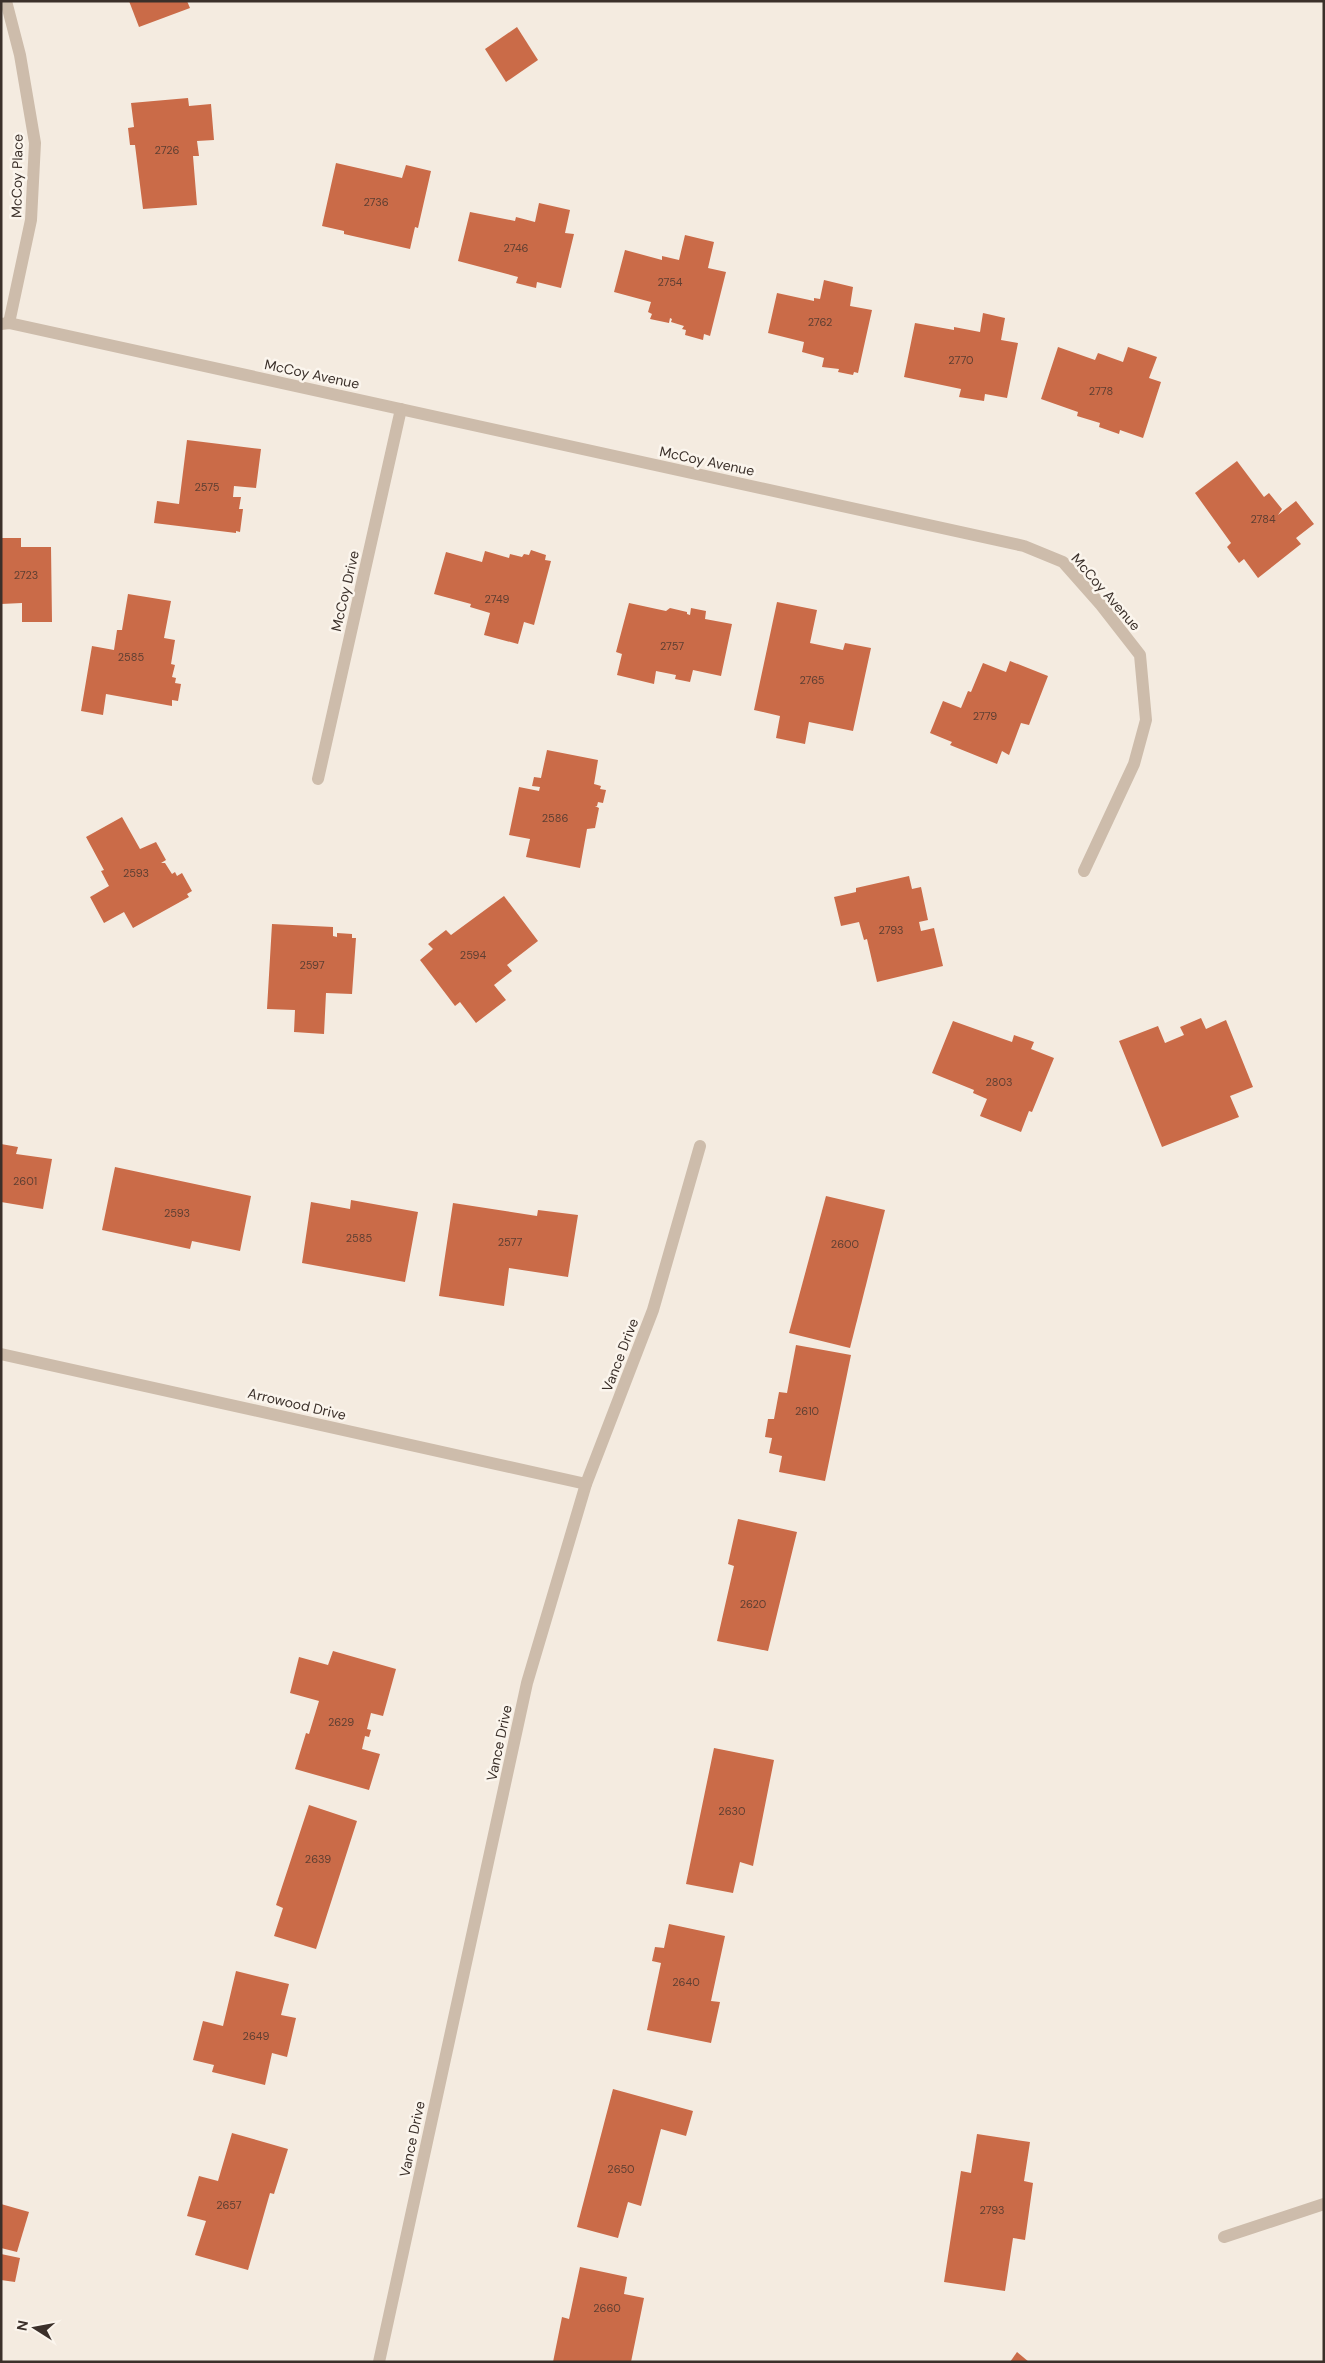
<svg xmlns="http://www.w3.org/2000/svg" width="1325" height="2363" font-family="'DM Sans',sans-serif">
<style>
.building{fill:#ca6b48}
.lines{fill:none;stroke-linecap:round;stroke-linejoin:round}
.minor{stroke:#cdbcab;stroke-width:12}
.labels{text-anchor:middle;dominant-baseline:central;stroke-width:5;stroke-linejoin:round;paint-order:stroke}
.number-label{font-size:11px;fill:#5f3f32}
.street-label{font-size:14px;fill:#3b302a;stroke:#fbf5ed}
</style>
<rect width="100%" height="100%" fill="#f4ebe0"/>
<!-- building -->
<g class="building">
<polygon points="129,1 187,1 190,8 139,27"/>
<polygon points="517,27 538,60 506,82 485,49"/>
<polygon points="188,98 189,106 211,104 214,140 197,141 199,156 193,156 197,205 143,209 135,145 130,145 128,128 134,127 131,103"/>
<polygon points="336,163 402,178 406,165 431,171 418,228 415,227 410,249 344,234 344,231 322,226"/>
<polygon points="539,203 570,210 565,233 574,234 561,288 537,282 536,288 516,283 518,277 458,261 470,212 515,221 516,217 535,222"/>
<polygon points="685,235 714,242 708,268 726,272 710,336 704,334 703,340 685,335 686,330 682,329 684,326 671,322 672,319 670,318 669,323 650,319 652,314 648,312 651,302 614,292 625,250 662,260 662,256 679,260"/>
<polygon points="824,280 853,287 850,306 872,310 858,373 854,372 853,375 838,372 839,369 822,367 824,358 802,352 804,342 768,333 777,293 814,301 814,298 820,299"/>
<polygon points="983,313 1005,318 1001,340 1018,343 1007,398 985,394 984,401 959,397 961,389 904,377 915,323 954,330 954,327 980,332"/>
<polygon points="1058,347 1095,360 1098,353 1123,362 1128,347 1157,357 1149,378 1161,382 1143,438 1120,430 1119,434 1099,427 1100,423 1077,416 1078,412 1041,399"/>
<polygon points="187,440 261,449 256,488 234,486 233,497 241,497 239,509 243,509 240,532 236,531 236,533 154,523 157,501 179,504"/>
<polygon points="1237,461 1264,497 1269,493 1282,509 1278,515 1296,501 1314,524 1296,538 1301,544 1258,578 1244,559 1239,563 1227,547 1231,543 1195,493"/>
<polygon points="1,538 21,538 21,547 51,547 52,622 22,622 22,603 1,604"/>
<polygon points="531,550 546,555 545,560 551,561 534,625 524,622 518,644 484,635 490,613 470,607 471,604 434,594 446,552 482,562 485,551 509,558 510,554 522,557 524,554 529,555"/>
<polygon points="128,594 171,601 164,638 175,640 171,664 175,665 172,677 176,678 175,683 181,684 178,701 172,700 172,706 106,694 103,715 81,711 92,646 114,650 117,630 122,630"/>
<polygon points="777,602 817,610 810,643 843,650 845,643 871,648 853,731 809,722 805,744 776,738 780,716 754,710"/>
<polygon points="629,603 666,611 670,608 687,612 687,614 690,615 691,608 706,611 705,619 732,624 721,676 693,670 690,682 675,679 676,675 656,671 654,684 617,675 622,654 616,652"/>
<polygon points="1010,661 1048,676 1029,725 1021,723 1009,755 1002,751 997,764 950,745 952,742 930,733 943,701 961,708 968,691 971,692 983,663 1006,672"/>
<polygon points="547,750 598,760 594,784 601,786 600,789 606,790 603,803 598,802 597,806 595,806 599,808 595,828 587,829 580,868 526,857 530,839 509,835 519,787 539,791 540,787 532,786 534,777 541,778"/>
<polygon points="122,817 140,849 156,842 166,860 161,863 165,863 172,874 175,872 177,876 182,873 192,891 187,894 189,897 133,928 124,912 104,923 90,897 109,886 101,871 104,870 86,837"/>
<polygon points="909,876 912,889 921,887 928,920 919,922 921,931 934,928 943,966 877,982 867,939 864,940 859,922 841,926 834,897 856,892 856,888"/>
<polygon points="504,896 538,941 507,965 512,971 494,985 506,1000 476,1023 460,1002 455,1006 420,960 433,949 428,944 446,930 451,935"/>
<polygon points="272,924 333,927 333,936 337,937 337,933 352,934 352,938 356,938 352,994 326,993 324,1034 294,1032 295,1010 267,1009"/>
<polygon points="1201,1018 1206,1029 1226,1020 1253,1087 1230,1096 1239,1117 1162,1147 1119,1041 1158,1026 1165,1043 1184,1035 1180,1027"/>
<polygon points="953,1021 1012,1042 1014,1035 1034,1042 1031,1049 1054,1058 1032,1112 1029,1111 1021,1132 980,1116 987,1099 973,1093 974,1090 932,1073"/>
<polygon points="1,1144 18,1147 16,1154 52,1159 43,1209 1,1202"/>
<polygon points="115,1167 251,1196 240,1251 192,1241 190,1249 102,1230"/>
<polygon points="826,1196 885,1210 850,1348 789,1333"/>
<polygon points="351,1200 418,1212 405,1282 302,1263 311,1202 350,1209"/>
<polygon points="453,1203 537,1216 538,1210 578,1215 568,1277 509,1268 504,1306 439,1296"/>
<polygon points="796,1345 851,1355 825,1481 779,1472 782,1456 769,1453 772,1438 765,1437 768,1419 774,1419 779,1392 787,1393"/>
<polygon points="738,1519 797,1532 768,1651 717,1641 734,1566 728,1564"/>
<polygon points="333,1651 396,1669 383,1716 371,1713 367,1729 371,1730 369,1737 365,1736 362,1749 380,1754 369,1790 295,1769 306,1733 309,1734 319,1701 290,1693 299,1657 328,1665"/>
<polygon points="714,1748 774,1760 753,1866 740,1862 733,1893 686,1884"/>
<polygon points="309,1805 357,1821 316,1949 274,1936 283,1908 276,1905"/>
<polygon points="669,1924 725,1936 711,2001 720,2002 711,2043 647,2030 661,1963 652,1961 655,1947 664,1948"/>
<polygon points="236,1971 289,1984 281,2015 296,2018 287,2057 272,2053 265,2085 212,2072 214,2065 193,2060 203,2021 223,2026"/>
<polygon points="613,2089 693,2111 686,2136 661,2129 641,2206 628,2202 618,2238 577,2227"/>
<polygon points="232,2133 288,2149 274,2194 270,2193 248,2270 195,2255 206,2221 187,2216 199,2176 218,2181"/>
<polygon points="977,2134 1030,2142 1024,2181 1033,2183 1025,2240 1013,2238 1005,2291 944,2282 961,2171 971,2173"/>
<polygon points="1,2204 29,2212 17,2252 1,2248"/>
<polygon points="1,2254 20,2258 15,2282 1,2280"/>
<polygon points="580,2267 627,2277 624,2294 644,2298 631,2362 553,2362 562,2317 569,2319"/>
<polygon points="1017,2352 1029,2362 1010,2362"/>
</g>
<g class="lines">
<!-- minor -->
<g class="minor">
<polyline points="6,1 20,55 35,143 31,220 9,323"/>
<polyline points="1,324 9,323 1024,546 1063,562 1101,605 1140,655 1146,720 1134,764 1084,871"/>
<polyline points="318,779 401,409"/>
<polyline points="1,1354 586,1484"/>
<polyline points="1224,2237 1324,2204"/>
<polyline points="379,2362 527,1683 586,1484 653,1310 700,1146"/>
</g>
</g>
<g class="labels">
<!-- number labels -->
<g class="number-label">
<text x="167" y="150">2726</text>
<text x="376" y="202">2736</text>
<text x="516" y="248">2746</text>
<text x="670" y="282">2754</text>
<text x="820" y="322">2762</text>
<text x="961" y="360">2770</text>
<text x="1101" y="391">2778</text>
<text x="207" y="487">2575</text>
<text x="1263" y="519">2784</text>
<text x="26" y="575">2723</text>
<text x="497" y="599">2749</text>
<text x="672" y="646">2757</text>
<text x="131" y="657">2585</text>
<text x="812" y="680">2765</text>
<text x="985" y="716">2779</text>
<text x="555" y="818">2586</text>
<text x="136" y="873">2593</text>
<text x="891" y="930">2793</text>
<text x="473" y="955">2594</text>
<text x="312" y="965">2597</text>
<text x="999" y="1082">2803</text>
<text x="25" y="1181">2601</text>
<text x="177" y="1213">2593</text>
<text x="359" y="1238">2585</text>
<text x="510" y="1242">2577</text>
<text x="845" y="1244">2600</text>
<text x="807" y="1411">2610</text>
<text x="753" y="1604">2620</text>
<text x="341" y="1722">2629</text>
<text x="732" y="1811">2630</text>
<text x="318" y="1859">2639</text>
<text x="686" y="1982">2640</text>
<text x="256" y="2036">2649</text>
<text x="621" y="2169">2650</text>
<text x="229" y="2205">2657</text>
<text x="992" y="2210">2793</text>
<text x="607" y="2308">2660</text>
</g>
<!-- street labels -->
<g class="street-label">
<text transform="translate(17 176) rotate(-89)">McCoy Place</text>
<text transform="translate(312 374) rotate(12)">McCoy Avenue</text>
<text transform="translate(707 461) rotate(12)">McCoy Avenue</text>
<text transform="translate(345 591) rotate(-77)">McCoy Drive</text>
<text transform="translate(1106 592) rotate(49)">McCoy Avenue</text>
<text transform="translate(620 1355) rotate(-69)">Vance Drive</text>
<text transform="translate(297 1404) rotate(13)">Arrowood Drive</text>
<text transform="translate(499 1743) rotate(-78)">Vance Drive</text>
<text transform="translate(412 2139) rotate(-78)">Vance Drive</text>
</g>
</g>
<!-- border -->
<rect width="1325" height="2363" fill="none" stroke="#3b302a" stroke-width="5"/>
<!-- north arrow -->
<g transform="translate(35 2328) rotate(281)" stroke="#fbf5ed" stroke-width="4" paint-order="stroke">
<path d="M0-4L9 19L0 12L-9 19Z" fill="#3b302a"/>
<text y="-8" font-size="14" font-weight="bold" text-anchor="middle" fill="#3b302a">N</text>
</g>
</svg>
